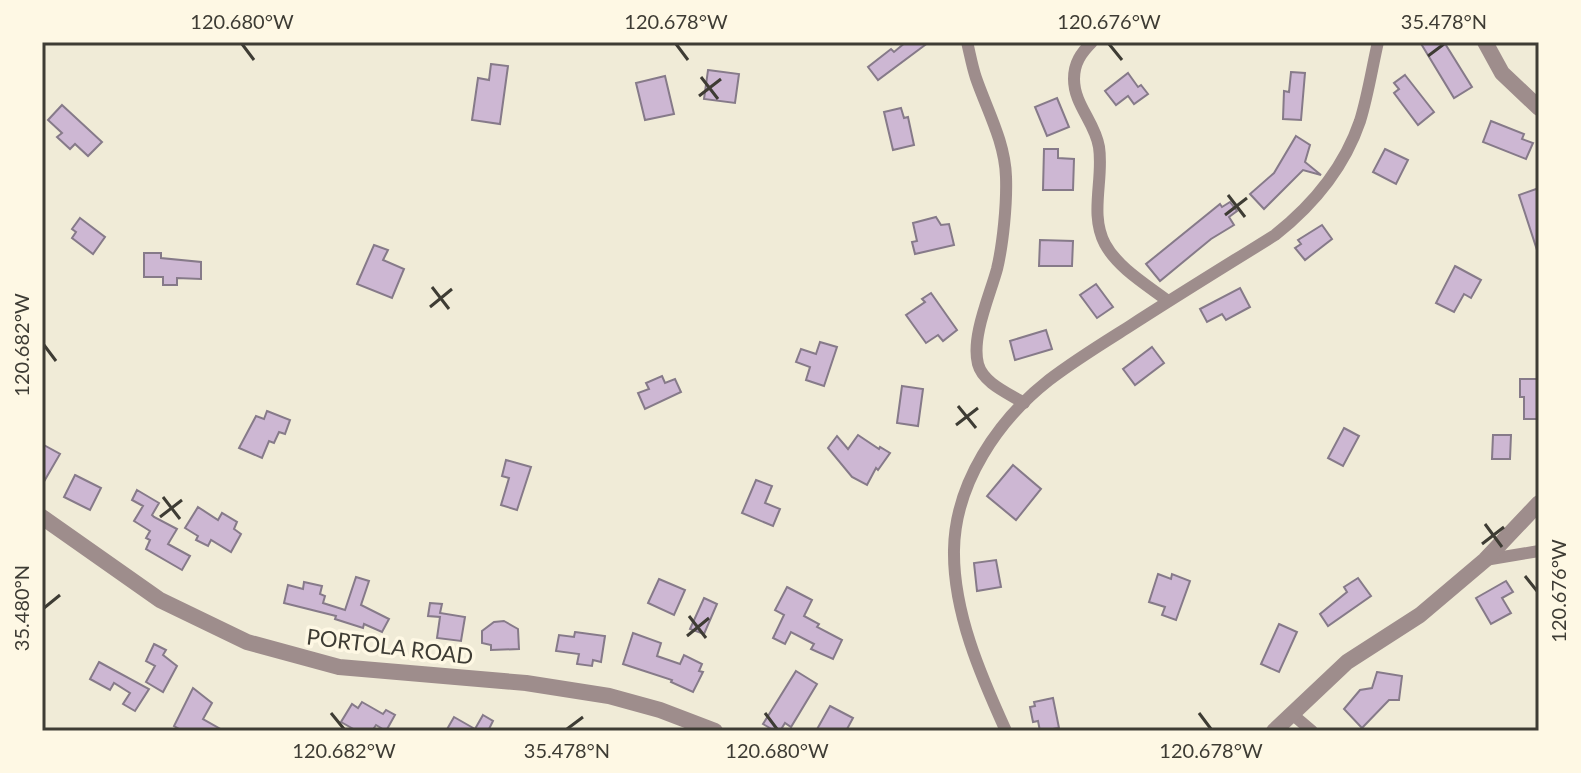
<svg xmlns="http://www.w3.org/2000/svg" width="1581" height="773" font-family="Lato,sans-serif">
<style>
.building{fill:#cdb7d3;stroke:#867a89;stroke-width:2}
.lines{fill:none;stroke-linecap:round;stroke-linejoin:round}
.minor{stroke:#9e8d8c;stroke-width:12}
.tertiary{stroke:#9e8d8c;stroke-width:16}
.ticks{fill:none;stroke:#3e3c34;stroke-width:3}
.labels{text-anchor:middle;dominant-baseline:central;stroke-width:7;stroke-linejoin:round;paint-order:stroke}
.street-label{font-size:22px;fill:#3e3c34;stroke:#fef8e4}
.neatline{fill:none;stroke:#3e3c34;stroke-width:3}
.ticks-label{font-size:20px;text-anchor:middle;fill:#3e3c34}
</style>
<rect width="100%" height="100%" fill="#f0ebd7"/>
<!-- building -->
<g class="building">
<polygon points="906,42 929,42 878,80 868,67 891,49 894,52"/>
<polygon points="1420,42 1444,42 1472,87 1454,98"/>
<polygon points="491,64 508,66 500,124 472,120 478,78 489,80"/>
<polygon points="708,70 739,74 735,103 704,99"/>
<polygon points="1291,72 1305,73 1301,120 1283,119 1284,91 1289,92"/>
<polygon points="1128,73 1138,87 1141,85 1148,94 1134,104 1128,96 1116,105 1105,91"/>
<polygon points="1405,75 1434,112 1418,125 1394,93 1399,89 1394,83"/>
<polygon points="665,76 674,114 645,120 636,83"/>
<polygon points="1057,98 1069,127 1047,136 1035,107"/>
<polygon points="62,105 102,142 88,156 75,144 70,149 57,137 62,133 48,120"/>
<polygon points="901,108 904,118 908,117 914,145 893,150 884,112"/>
<polygon points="1491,121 1524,134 1522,139 1533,143 1526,159 1483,142"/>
<polygon points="1296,136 1310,145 1305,162 1321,175 1303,170 1264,209 1250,194 1274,173"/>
<polygon points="1044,149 1058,149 1058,158 1074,159 1073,190 1043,190"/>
<polygon points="1385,149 1408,160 1396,184 1373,172"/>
<polygon points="1539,188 1539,250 1537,250 1519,195"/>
<polygon points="1230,202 1237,211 1229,217 1234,225 1211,239 1160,281 1146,264 1220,204 1222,207"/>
<polygon points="936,217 941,225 949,224 954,245 915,254 912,242 917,241 913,223"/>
<polygon points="80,218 105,237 93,254 72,238 76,232 72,229"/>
<polygon points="1322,225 1332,239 1305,260 1295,248 1301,244 1298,240"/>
<polygon points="1040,240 1073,241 1072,266 1039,266"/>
<polygon points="374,245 388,250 383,260 404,269 392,298 357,284"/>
<polygon points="144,253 161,253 161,258 201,262 201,279 177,278 177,285 163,285 163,277 144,277"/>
<polygon points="1455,266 1481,280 1471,298 1464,294 1454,312 1436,303"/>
<polygon points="1096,284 1113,307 1097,318 1080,295"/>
<polygon points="1240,288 1250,307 1226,320 1222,314 1207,322 1200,309"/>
<polygon points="931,293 957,330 943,341 938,335 926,343 906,315 925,302 922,299"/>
<polygon points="1046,330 1052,349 1015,360 1010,341"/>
<polygon points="820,342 837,347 824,386 806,380 810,367 796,362 801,349 816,354"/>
<polygon points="1152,347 1164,363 1135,385 1123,369"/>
<polygon points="662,376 665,383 675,379 681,392 645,409 638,393 649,389 646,383"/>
<polygon points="1520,379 1539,379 1539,419 1524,419 1524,397 1520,397"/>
<polygon points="902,386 923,389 918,426 897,423"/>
<polygon points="267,411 290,420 285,434 279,432 274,443 269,441 262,458 239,448 256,416 264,419"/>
<polygon points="1344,428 1359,436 1343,466 1328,458"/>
<polygon points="858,435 879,449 880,447 890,453 878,470 876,468 867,485 852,477 828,448 837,436 848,449"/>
<polygon points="1493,435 1511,435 1510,459 1492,459"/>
<polygon points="42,444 60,454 42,485"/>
<polygon points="506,460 531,467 517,510 501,505 509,478 502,476"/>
<polygon points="1013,465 1041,489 1016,520 987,496"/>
<polygon points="75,475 101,488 90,510 64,497"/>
<polygon points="756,480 772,486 765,503 780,509 773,526 742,513"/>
<polygon points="137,490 159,503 152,515 154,517 177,529 168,544 190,556 182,570 146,549 150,540 146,538 150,531 134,521 143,506 132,500"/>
<polygon points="198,507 218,520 222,513 237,522 234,529 241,534 231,552 211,540 208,546 196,540 198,536 185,528"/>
<polygon points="996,560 1001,587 977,591 974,563"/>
<polygon points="1158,574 1171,579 1172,574 1190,581 1176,620 1162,615 1165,607 1149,602"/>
<polygon points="356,577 369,581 361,605 389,619 382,632 364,624 363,628 335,619 336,616 284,603 288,585 303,589 304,582 322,586 320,594 325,596 323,603 345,610"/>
<polygon points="1358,578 1371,596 1328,626 1320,614 1347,592 1344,587"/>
<polygon points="659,579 685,590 674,615 648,603"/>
<polygon points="1506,581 1513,592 1502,598 1511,613 1491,624 1476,598"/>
<polygon points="787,587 812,600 804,616 819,624 817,627 842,640 833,659 811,649 814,644 791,632 785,644 773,638 784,615 775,610"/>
<polygon points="704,598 717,604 704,634 690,629"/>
<polygon points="430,603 442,604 440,613 465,617 461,641 437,638 440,617 428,616"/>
<polygon points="504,621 518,629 519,649 491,650 491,645 482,643 482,631 494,622"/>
<polygon points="1279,624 1297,632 1279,672 1261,664"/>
<polygon points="575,632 605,636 601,662 593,660 592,666 577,664 579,654 556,651 559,635 574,637"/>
<polygon points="633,633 661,643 657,656 680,664 684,655 702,664 699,671 703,672 693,692 671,682 672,680 623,664"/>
<polygon points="154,644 166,650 163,655 177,666 163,692 146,682 155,666 146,661"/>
<polygon points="99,662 149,689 135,711 123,704 130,693 114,683 110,690 90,679"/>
<polygon points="796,671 817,684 791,727 785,723 780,731 775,731 763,724"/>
<polygon points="1377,672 1402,676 1399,700 1389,700 1362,728 1344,709 1360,690 1372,688"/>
<polygon points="193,688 212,703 203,719 224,731 183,731 174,726"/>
<polygon points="1053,698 1059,728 1040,731 1038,721 1033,722 1030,707 1035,706 1034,702"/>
<polygon points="362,702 383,714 386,710 395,715 386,731 376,725 372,731 357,731 341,722 352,704 358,708"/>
<polygon points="830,706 853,718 846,731 816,731"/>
<polygon points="483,715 493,721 488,731 446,731 454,717 475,729"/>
</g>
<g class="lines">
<!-- minor -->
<g class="minor">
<path d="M 967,42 C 970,54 972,66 976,78 C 987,110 1005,142 1006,177 C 1007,203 1003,244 997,269 C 990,295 971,337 978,364 C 983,383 1008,393 1024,403"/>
<path d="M 1092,42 C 1081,53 1074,63 1074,79 C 1074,105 1095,122 1099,147 C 1104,179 1089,214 1105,244 C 1118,268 1147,285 1168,301"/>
<polyline points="1485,560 1539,551"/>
<polyline points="1292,714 1312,731"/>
<path d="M 1006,731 C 981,676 953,612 954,550 C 955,483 998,420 1049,380 C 1075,360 1103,343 1130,326 C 1178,295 1227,265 1275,235 C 1313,205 1344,168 1360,121 C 1368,95 1372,68 1378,42"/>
</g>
<!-- tertiary -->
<g class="tertiary">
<polyline points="1485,42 1502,73 1539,108"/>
<polyline points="42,517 160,600 247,642 339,667 526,683 609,696 660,710 715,731"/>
<polyline points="1274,731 1347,662 1420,615 1485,560 1539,503"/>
</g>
</g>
<!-- ticks -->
<path class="ticks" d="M 242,44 L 254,60M 676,44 L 688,60M 1109,44 L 1122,60M 1428,56 L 1444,44M 701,77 L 718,99M 699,96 L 721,79M 1228,195 L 1245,217M 1225,215 L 1247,198M 432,287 L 449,309M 430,307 L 452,289M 44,345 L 56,361M 958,406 L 976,428M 956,425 L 978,408M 163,497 L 180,519M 160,517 L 182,500M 1485,524 L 1502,547M 1482,544 L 1504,527M 1525,576 L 1537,591M 44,608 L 60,595M 689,616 L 706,638M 687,636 L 709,618M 331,713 L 344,729M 765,713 L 777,729M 1199,713 L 1211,729M 567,729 L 583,717"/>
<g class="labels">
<!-- street labels -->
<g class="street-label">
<text transform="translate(390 646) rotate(7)">PORTOLA ROAD</text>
</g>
</g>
<!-- border -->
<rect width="1581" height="773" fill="none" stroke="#fef8e4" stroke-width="88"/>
<rect x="44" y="44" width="1493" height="685" class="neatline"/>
<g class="ticks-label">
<text x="242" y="29">120.680°W</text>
<text x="676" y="29">120.678°W</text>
<text x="1109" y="29">120.676°W</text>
<text x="1444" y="29">35.478°N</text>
<text transform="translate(22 345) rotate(-90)" y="7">120.682°W</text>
<text transform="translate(1559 591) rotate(-90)" y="7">120.676°W</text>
<text transform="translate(22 608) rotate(-90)" y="7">35.480°N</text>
<text x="344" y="758">120.682°W</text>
<text x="567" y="758">35.478°N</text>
<text x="777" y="758">120.680°W</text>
<text x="1211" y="758">120.678°W</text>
</g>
</svg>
